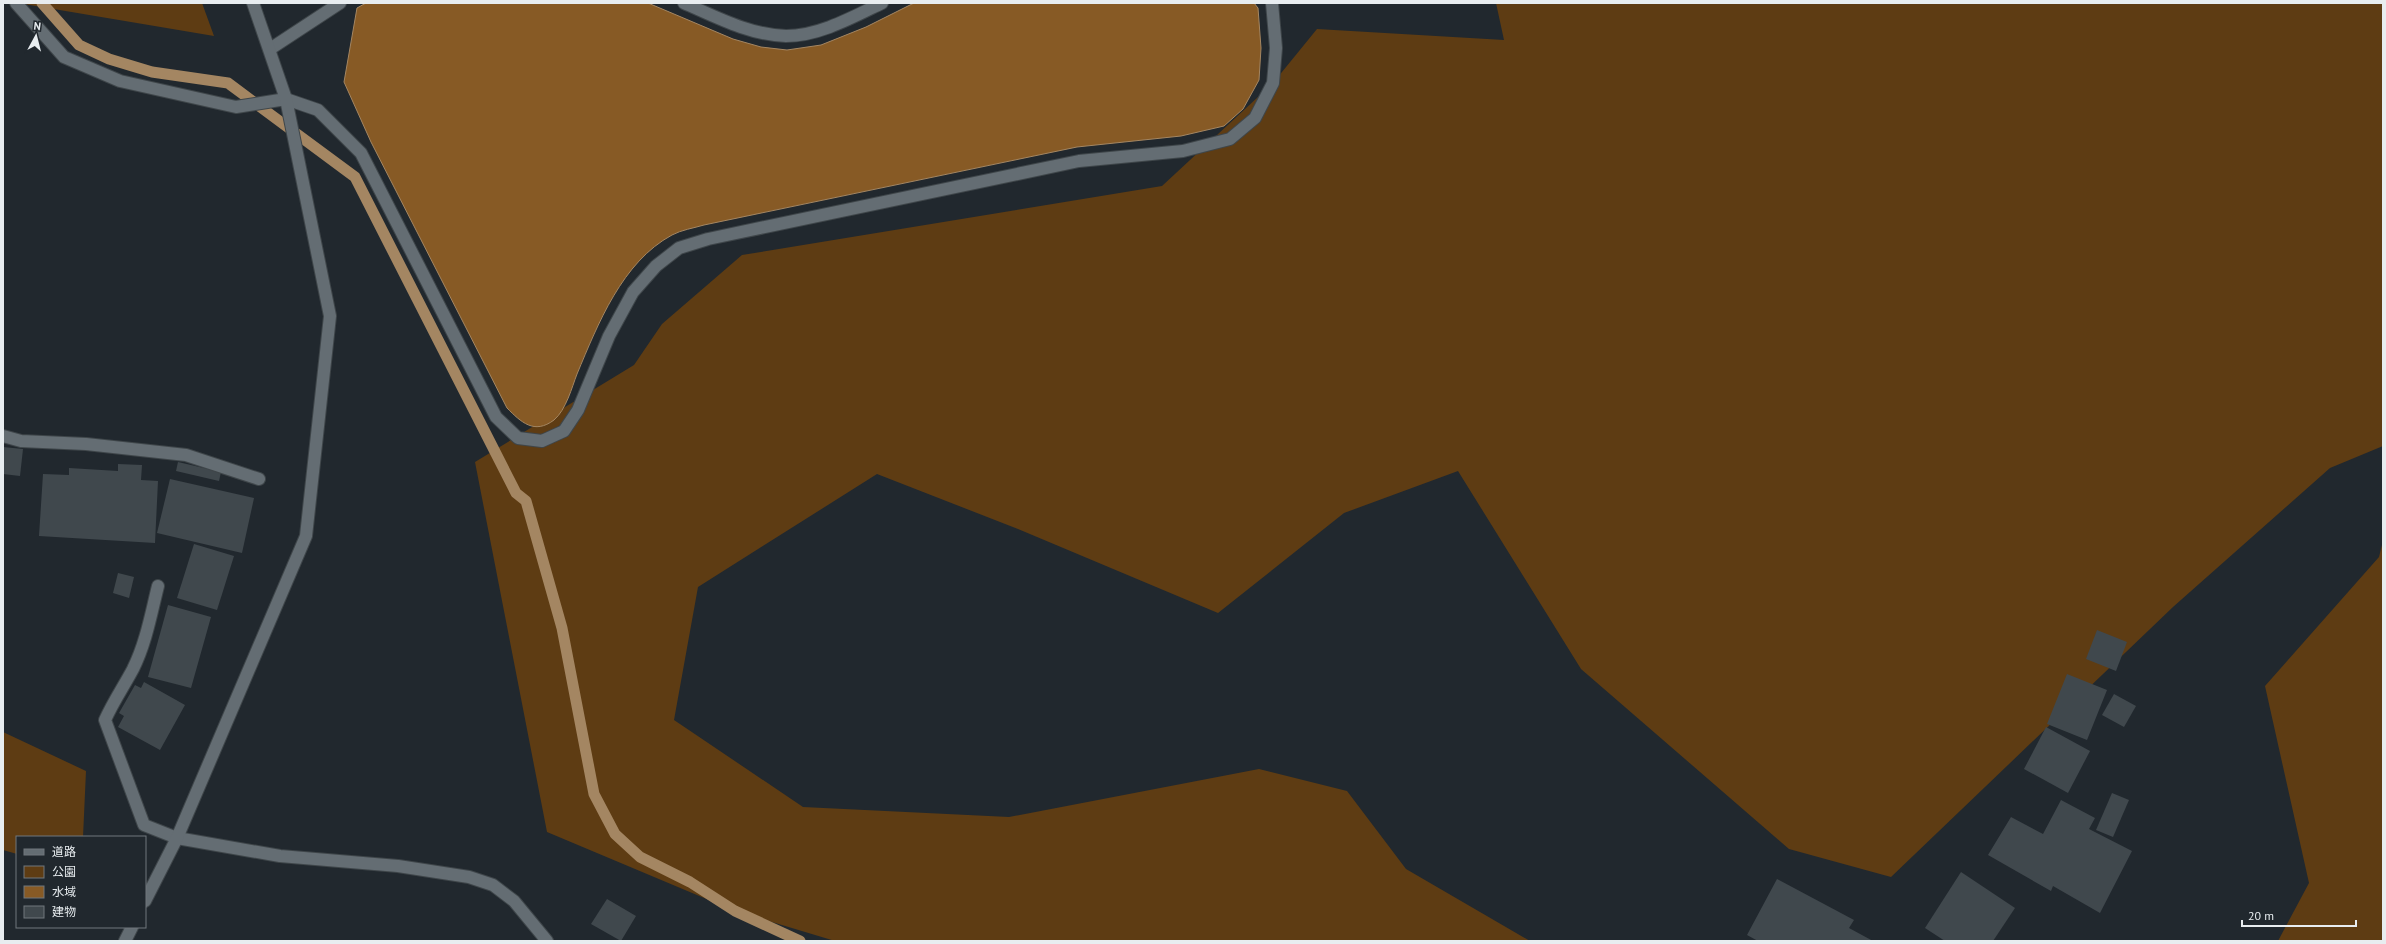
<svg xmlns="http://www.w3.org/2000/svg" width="2386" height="944" font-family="'PT Sans','Noto Sans JP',sans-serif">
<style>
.green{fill:#5e3c13}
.water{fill:#875a25;stroke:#a48662}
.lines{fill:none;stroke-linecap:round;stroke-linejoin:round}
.stream{stroke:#a48662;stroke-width:11}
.building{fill:#40484d}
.minor-casing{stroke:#3f464a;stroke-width:14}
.minor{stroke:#646d73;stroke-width:12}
</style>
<rect width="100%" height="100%" fill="#21282e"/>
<!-- green -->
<g class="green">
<polygon points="18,3 202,3 214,36"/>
<polygon points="1496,3 2383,3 2383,446 2330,468 2173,607 1891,877 1789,849 1581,669 1458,471 1344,513 1218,613 1018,529 877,474 698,587 674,720 803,807 1009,817 1259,769 1347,791 1406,869 1530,941 835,941 735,911 547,832 475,462 634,365 662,324 742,255 1162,186 1273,83 1317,29 1504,40"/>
<polygon points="2383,541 2383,941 2278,941 2309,883 2265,686 2379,557"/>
<polygon points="3,732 86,771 83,837 17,837 17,854 3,850"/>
</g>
<!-- water -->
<path class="water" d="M 366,3 L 648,3 L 733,39 L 761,47 L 787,50 L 821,45 L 866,27 L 914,3 L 1254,3 L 1258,8 L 1261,48 L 1259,80 L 1243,109 L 1224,126 L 1181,136 L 1077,147 L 704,225 C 694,228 681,230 672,235 C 622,262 598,324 577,374 C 572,387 566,410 554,420 C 534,435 521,422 507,408 L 371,142 L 344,82 L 357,8 Z"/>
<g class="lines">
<!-- stream -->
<polyline class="stream" points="42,3 79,45 109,59 152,72 228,83 355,177 516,493 526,501 562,628 594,794 615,834 640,857 690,882 735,911 800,941"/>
</g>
<!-- building -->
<g class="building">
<polygon points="3,447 23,449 20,476 3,474"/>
<polygon points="178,462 221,472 219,481 176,471"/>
<polygon points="118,464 142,465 141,480 158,481 155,543 39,536 43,474 69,475 69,468 118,471"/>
<polygon points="170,479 254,498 242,553 157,533"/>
<polygon points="194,544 234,556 217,610 177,598"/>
<polygon points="118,573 134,577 129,598 113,593"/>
<polygon points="168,605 211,617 191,688 148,677"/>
<polygon points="2097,630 2127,642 2116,671 2086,659"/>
<polygon points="2067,674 2107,690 2087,740 2047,724"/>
<polygon points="144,682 185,705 160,750 118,727 124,716 119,713 135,685 141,688"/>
<polygon points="2114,694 2136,706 2124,727 2102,715"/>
<polygon points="2046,727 2090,751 2068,793 2024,769"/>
<polygon points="2112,793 2129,800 2113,837 2096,830"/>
<polygon points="2061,800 2095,818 2089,829 2132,851 2100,913 2053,886 2051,891 1988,855 2011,817 2043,834"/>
<polygon points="1961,872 2015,908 1993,941 1945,941 1925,928"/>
<polygon points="1777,879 1854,920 1849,928 1873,941 1758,941 1747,935"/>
<polygon points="607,899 636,916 621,941 591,924"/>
</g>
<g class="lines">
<!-- minor casing -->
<g class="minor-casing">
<g id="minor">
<polyline points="16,3 64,57 120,81 236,107 286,99 318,110 361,153 496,417 518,438 542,441 564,431 578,410 609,336 633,292 656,266 679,248 708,239 1079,161 1183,151 1230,139 1255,118 1273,83 1276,48 1272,3"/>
<path d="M 684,3 C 716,17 750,35 786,36 C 819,36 853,17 882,3"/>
<polyline points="270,49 340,3"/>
<polyline points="3,436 21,441 86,444 186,455 259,479"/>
<path d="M 158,586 C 151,614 146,643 133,669 C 124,686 113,702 105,720 L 144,825 L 177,838 L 280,856 L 398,866 L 469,877 L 493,885 L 514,901 L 547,941"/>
<polyline points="145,901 177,838 306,536 330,316 286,99 253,3"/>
<polyline points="125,941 132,927"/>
</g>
</g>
<!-- minor -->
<use href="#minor" class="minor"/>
</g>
<!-- border -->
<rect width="2386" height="944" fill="none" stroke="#e8edf0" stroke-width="8"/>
<!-- legend -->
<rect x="16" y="836" width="130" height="92" fill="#21282e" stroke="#71777c"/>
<rect x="24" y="849" width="20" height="6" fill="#646d73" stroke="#71777c"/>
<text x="52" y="856" font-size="12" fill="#e8edf0">道路</text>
<rect x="24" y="866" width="20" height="12" fill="#5e3c13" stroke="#71777c"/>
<text x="52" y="876" font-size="12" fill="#e8edf0">公園</text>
<rect x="24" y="886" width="20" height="12" fill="#875a25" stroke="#71777c"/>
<text x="52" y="896" font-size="12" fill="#e8edf0">水域</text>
<rect x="24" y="906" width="20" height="12" fill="#40484d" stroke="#71777c"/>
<text x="52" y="916" font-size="12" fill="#e8edf0">建物</text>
<!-- north arrow -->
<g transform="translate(36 36) rotate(7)" stroke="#21282e" stroke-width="3" paint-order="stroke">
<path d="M0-3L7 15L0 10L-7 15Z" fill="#e8edf0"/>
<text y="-6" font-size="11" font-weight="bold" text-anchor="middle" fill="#e8edf0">N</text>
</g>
<!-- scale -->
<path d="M2242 920v6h114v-6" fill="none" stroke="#e8edf0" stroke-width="2"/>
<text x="2248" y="920" font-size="12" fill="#e8edf0" stroke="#21282e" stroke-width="3" paint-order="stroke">20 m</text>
</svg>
